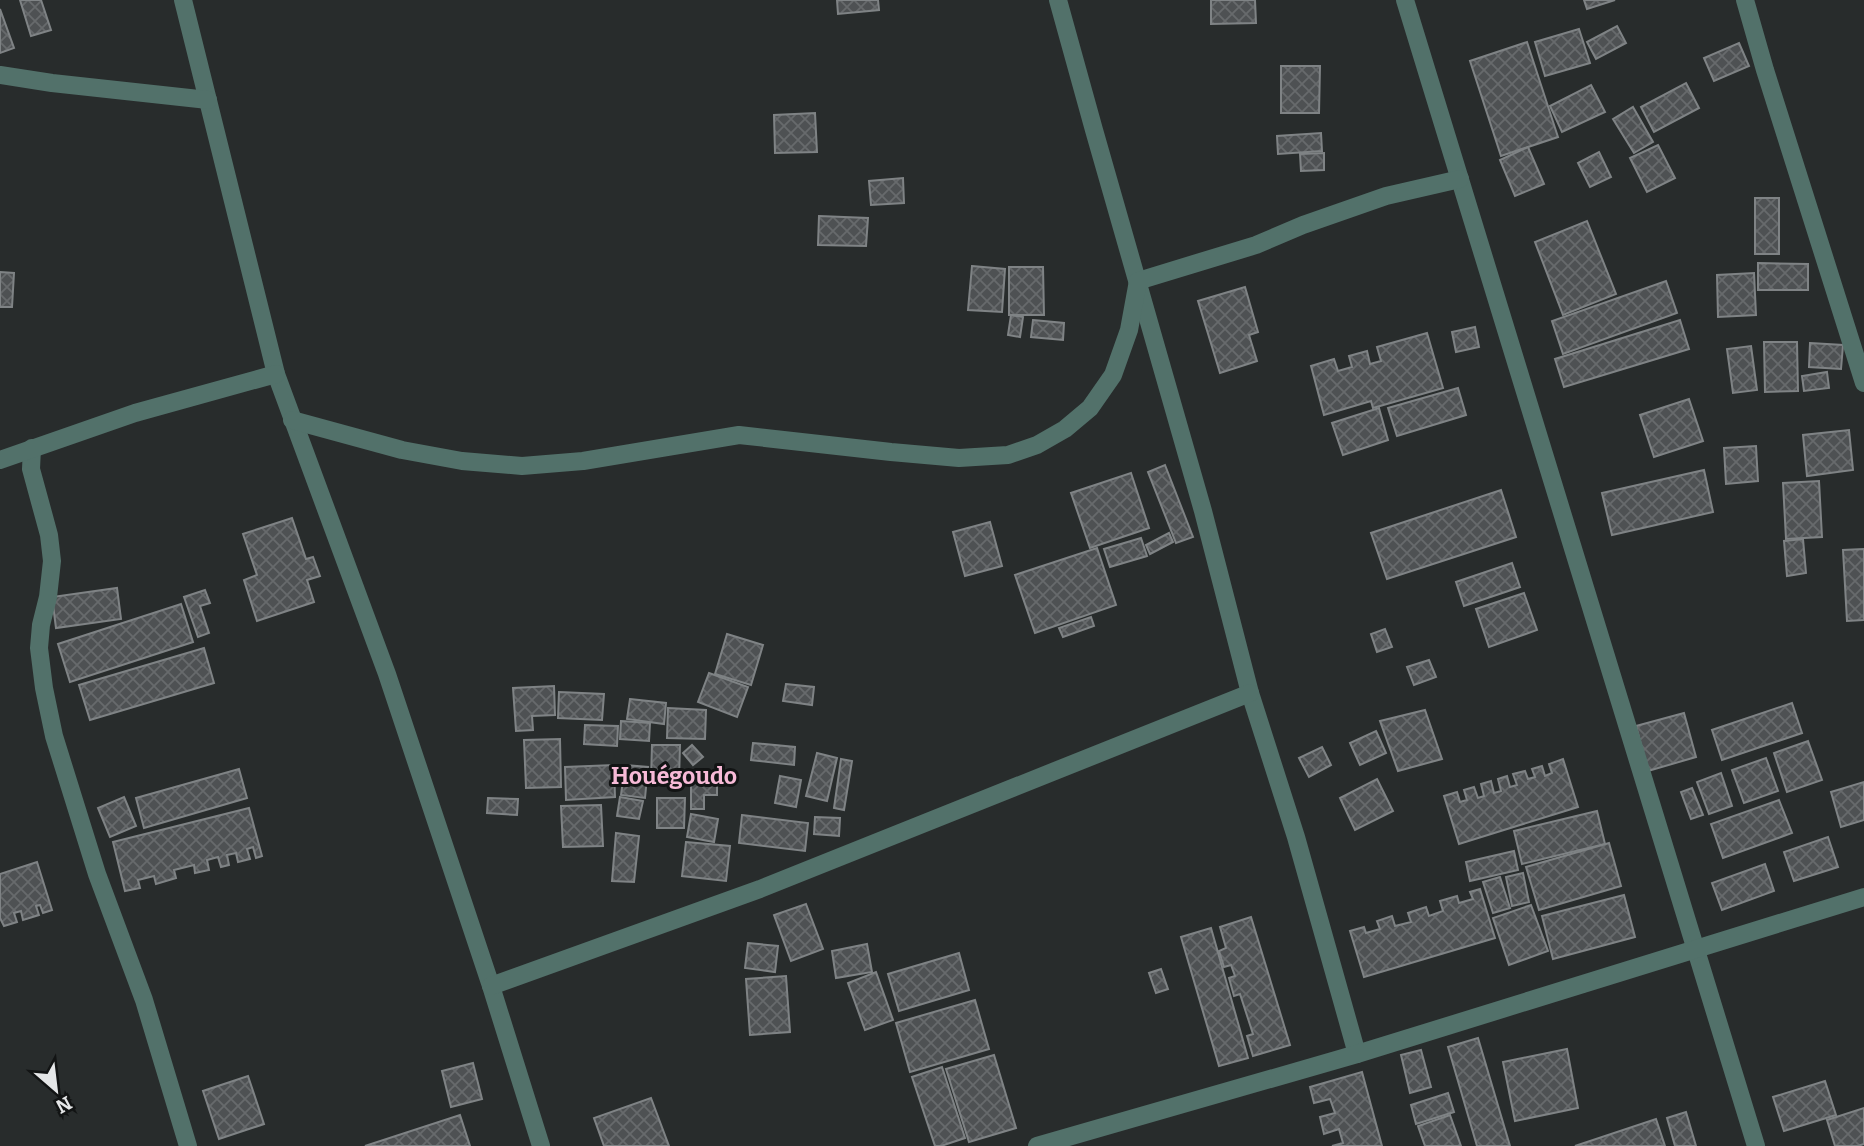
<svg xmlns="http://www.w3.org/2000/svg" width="1864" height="1146" font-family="Bitter,serif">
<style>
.building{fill:url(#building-cross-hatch);stroke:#7f8385;stroke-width:2}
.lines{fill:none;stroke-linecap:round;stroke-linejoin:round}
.minor{stroke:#52716a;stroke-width:18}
.labels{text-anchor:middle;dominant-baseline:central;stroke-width:6;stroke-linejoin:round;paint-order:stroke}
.quarter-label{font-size:23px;font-weight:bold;fill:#f7bad7;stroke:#121414}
</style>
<defs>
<pattern id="building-cross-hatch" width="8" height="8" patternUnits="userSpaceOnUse" patternTransform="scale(1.75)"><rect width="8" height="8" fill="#4e5153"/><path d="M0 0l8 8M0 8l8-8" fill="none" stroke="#676a6c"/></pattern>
</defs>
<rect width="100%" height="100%" fill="#282c2c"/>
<!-- building -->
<g class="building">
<polygon points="20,0 41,0 51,30 31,36"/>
<polygon points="837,0 878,0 879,10 838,14"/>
<polygon points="1211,0 1255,0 1256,23 1211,24"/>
<polygon points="1584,0 1615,0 1587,9"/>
<polygon points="0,9 14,48 0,53"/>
<polygon points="1617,26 1626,43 1596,59 1587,42"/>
<polygon points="1579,29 1590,63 1545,76 1535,42"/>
<polygon points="1527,42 1558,137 1501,156 1470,61"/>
<polygon points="1739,43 1749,66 1714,81 1704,58"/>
<polygon points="1281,66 1320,66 1319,113 1281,113"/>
<polygon points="1686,83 1699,108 1654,132 1641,107"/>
<polygon points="1591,85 1605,112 1562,132 1550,106"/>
<polygon points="1633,107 1653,142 1634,153 1613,119"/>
<polygon points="815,113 817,152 775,153 774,115"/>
<polygon points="1321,133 1322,151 1278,154 1277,136"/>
<polygon points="1658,145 1675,178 1647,192 1630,158"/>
<polygon points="1528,147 1544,184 1515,196 1500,160"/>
<polygon points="1599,152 1611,177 1590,187 1578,163"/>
<polygon points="1324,153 1324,170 1301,171 1300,154"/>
<polygon points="903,178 904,203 871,205 869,181"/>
<rect x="1755" y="198" width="24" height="56"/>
<polygon points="819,216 868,218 866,246 818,245"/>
<polygon points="1587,221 1616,294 1563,315 1535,242"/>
<polygon points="1758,263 1808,264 1808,290 1758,290"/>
<polygon points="972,266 1005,269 1002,312 968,310"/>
<polygon points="1009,267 1043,267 1044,315 1009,315"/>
<polygon points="0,272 14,273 12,307 0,307"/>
<polygon points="1754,273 1756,315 1718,317 1717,275"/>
<polygon points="1666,281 1677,313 1563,354 1552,321"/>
<polygon points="1245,287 1258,332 1249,335 1257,361 1220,373 1198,301"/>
<polygon points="1011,315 1023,317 1020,337 1008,335"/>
<polygon points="1033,320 1064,323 1063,340 1031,337"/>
<polygon points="1680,320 1689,349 1564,387 1555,359"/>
<polygon points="1475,327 1479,347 1456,352 1452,332"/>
<polygon points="1427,333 1443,388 1373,408 1371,401 1324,415 1311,366 1334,359 1338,371 1352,367 1349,356 1367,351 1370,364 1381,361 1377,347"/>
<polygon points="1764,342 1797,342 1798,391 1765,392"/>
<polygon points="1810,343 1843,345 1841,369 1809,367"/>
<polygon points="1751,346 1757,390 1733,393 1727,349"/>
<polygon points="1827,372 1829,388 1804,391 1802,376"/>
<polygon points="1458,388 1466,415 1397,436 1388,408"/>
<polygon points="1689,399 1703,441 1654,457 1640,415"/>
<polygon points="1379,408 1388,440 1343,455 1332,423"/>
<polygon points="1849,430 1853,470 1807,476 1803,435"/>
<polygon points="1756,446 1758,481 1726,484 1724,448"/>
<polygon points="1165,465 1193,537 1176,543 1148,472"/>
<polygon points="1704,470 1713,512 1612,535 1602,493"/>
<polygon points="1131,473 1149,528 1090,548 1071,493"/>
<polygon points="1819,481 1822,537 1786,539 1783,483"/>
<polygon points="1501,490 1516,537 1387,579 1371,533"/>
<polygon points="292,518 306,559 313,557 320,576 307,580 314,602 257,621 244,580 257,575 243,534"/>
<polygon points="990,522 1002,566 965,576 953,532"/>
<polygon points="1169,533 1173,542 1150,554 1146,545"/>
<polygon points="1141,538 1147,556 1110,567 1104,549"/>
<polygon points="1803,539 1806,573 1787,576 1784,541"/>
<polygon points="1097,548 1116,605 1035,633 1015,575"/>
<polygon points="1864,549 1864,620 1847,621 1843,550"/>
<polygon points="1512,563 1520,587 1464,606 1456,582"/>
<polygon points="117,588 121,619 56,628 52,597"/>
<polygon points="205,590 210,603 200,606 209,633 198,637 184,597"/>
<polygon points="1524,593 1537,630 1489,647 1476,609"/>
<polygon points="181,604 193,642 70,682 58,644"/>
<polygon points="1091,617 1094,626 1063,637 1059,628"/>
<polygon points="1385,629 1392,647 1377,652 1371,634"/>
<polygon points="727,634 763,645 751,685 715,674"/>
<polygon points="204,648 214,683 90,720 79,685"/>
<polygon points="1429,660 1436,677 1414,685 1407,667"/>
<polygon points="709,673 748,687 737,717 698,702"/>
<polygon points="786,684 814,687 812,705 783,701"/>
<polygon points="554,686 555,715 532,716 533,730 516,731 513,688"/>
<polygon points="559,692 604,694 602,720 558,718"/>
<polygon points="630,699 666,703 664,724 627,719"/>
<polygon points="1792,703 1802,733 1722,760 1712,730"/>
<polygon points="668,708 706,710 705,739 667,738"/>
<polygon points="1425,710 1442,759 1398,771 1380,721"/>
<polygon points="1684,713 1696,757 1648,771 1636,726"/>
<polygon points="621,721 650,723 649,741 620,739"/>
<polygon points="585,725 618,726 617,746 584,744"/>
<polygon points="1376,731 1386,753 1360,765 1350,743"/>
<polygon points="560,739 561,787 526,788 524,740"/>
<polygon points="1808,741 1822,780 1787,792 1774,753"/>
<polygon points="753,743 795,747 794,765 751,760"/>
<polygon points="652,745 680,745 679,779 651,779"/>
<polygon points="692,745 703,757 693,765 683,753"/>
<polygon points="1322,747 1331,765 1309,777 1299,758"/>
<polygon points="817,753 837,758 827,801 806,796"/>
<polygon points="1766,758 1778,791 1744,803 1732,770"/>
<polygon points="841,759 852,761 844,810 834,808"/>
<polygon points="1563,759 1578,807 1459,844 1444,796 1457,792 1460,802 1467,800 1464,790 1474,787 1478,798 1484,796 1481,784 1491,781 1494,793 1501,791 1498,779 1507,776 1510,787 1517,785 1513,774 1525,771 1528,779 1535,777 1532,769 1542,766 1545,776 1552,773 1549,764"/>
<polygon points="614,765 615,797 566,800 565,767"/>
<polygon points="625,765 648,767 645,798 621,795"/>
<polygon points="239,769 247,798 144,828 136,798"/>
<polygon points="1721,773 1732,806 1709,814 1697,782"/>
<polygon points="780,776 801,780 796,807 775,803"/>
<polygon points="1377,779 1393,811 1355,830 1340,798"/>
<polygon points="691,781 717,781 717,795 704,795 704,809 691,809"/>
<polygon points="1864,782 1864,820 1841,827 1831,792"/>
<polygon points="1692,788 1703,815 1691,819 1681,792"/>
<polygon points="124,797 136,826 110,837 98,808"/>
<polygon points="620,797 643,801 639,819 617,816"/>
<polygon points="488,798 518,799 517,815 487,813"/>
<polygon points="657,798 685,798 684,828 657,828"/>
<polygon points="1779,800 1792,833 1723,858 1711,824"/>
<polygon points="601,805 603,846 563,847 561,806"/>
<polygon points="249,808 262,856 256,858 253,847 247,849 250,859 238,862 236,853 227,855 229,865 221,867 218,857 207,860 209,870 195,873 194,865 174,870 176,878 156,884 154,876 138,880 140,888 125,891 113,842"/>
<polygon points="1597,811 1605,844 1522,864 1514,831"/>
<polygon points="691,814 718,819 714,842 687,837"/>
<polygon points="742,815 808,823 805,851 739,843"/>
<polygon points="815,817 840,818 839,836 814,834"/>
<polygon points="616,833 639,836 634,882 612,881"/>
<polygon points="1828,837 1838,867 1794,881 1784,852"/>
<polygon points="686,842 730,846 726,881 682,876"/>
<polygon points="1609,843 1621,886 1539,910 1526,867"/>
<polygon points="1514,851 1518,870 1470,881 1466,862"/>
<polygon points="37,862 52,910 43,913 40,905 36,906 39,915 23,920 21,911 14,913 17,922 4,926 0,918 0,874"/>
<polygon points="1765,864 1774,891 1722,910 1712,883"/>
<polygon points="1523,873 1529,902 1512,906 1506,877"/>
<polygon points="1500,877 1510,908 1493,913 1483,882"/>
<polygon points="1480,889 1495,938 1364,977 1350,931 1364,927 1366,933 1380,929 1377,921 1392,916 1395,926 1411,922 1408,913 1426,907 1429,916 1443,911 1440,901 1457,896 1459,903 1473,899 1470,892"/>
<polygon points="1624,895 1635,937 1553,959 1542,916"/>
<polygon points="806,904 823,949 791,961 774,915"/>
<polygon points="1531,905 1548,951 1509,965 1493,918"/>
<polygon points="1251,917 1290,1045 1253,1056 1247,1036 1253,1034 1240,994 1234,996 1229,978 1235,976 1231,965 1224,967 1219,951 1226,948 1220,927"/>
<polygon points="1211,928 1248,1058 1219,1066 1181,937"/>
<polygon points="748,943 778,946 775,972 745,968"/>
<polygon points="867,944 872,972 836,978 832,951"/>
<polygon points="959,953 969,990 899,1011 888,974"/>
<polygon points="1161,969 1168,989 1156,993 1149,973"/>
<polygon points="876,972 893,1020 865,1030 848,983"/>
<polygon points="786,976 790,1032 750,1035 746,979"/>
<polygon points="975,1000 989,1049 910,1072 896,1023"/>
<polygon points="1478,1038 1510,1146 1477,1146 1448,1047"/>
<polygon points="1567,1049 1578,1108 1515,1121 1503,1062"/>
<polygon points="1421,1050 1431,1087 1410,1093 1401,1055"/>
<polygon points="994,1055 1016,1128 969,1142 946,1069"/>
<polygon points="473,1063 482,1099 451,1107 442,1071"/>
<polygon points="942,1067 965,1138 941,1146 935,1146 912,1077"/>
<polygon points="1362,1072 1382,1146 1332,1146 1343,1143 1339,1129 1324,1134 1320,1117 1335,1113 1330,1099 1314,1103 1310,1087"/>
<polygon points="248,1076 264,1124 219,1139 203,1091"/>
<polygon points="1825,1081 1836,1115 1784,1131 1773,1097"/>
<polygon points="1448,1093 1454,1112 1416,1124 1411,1105"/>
<polygon points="651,1098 669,1146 604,1146 594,1118"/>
<polygon points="1864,1108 1864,1144 1858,1146 1835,1146 1827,1120"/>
<polygon points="1686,1112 1696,1146 1675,1146 1667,1118"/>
<polygon points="460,1115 470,1146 365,1146"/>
<polygon points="1450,1115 1461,1146 1425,1146 1418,1126"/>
<polygon points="1656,1119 1665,1146 1575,1146"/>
</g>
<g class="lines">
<!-- minor -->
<g class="minor">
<polyline points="183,0 276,374 387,674 491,986 541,1146"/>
<polyline points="1058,0 1094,130 1203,511 1250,693 1296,837 1357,1054"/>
<polyline points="1405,0 1756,1146"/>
<polyline points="1745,0 1765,70 1864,383"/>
<polyline points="0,75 52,83 208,100"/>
<polyline points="292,420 402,450 462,461 522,466 583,461 739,435 891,452 959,458 1008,455 1037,445 1065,429 1090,408 1113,375 1129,330 1138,281 1256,245 1303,225 1386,196 1460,179"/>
<polyline points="32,448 31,469 49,535 52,561 48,597 41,625 39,648 44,688 54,736 97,874 144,1000 188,1146"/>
<polyline points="0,460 135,413 276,374"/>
<polyline points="491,986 760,889 1250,693"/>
<polyline points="1037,1146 1357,1054 1864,897"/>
</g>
</g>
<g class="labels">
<!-- quarter labels -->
<g class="quarter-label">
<text x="674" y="776">Houégoudo</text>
</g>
</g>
<!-- north arrow -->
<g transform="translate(56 1090) rotate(152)" stroke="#121414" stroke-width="5" paint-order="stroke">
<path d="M0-5L12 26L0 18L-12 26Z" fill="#e5e7e8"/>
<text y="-10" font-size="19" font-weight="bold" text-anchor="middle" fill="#e5e7e8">N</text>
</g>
</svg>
